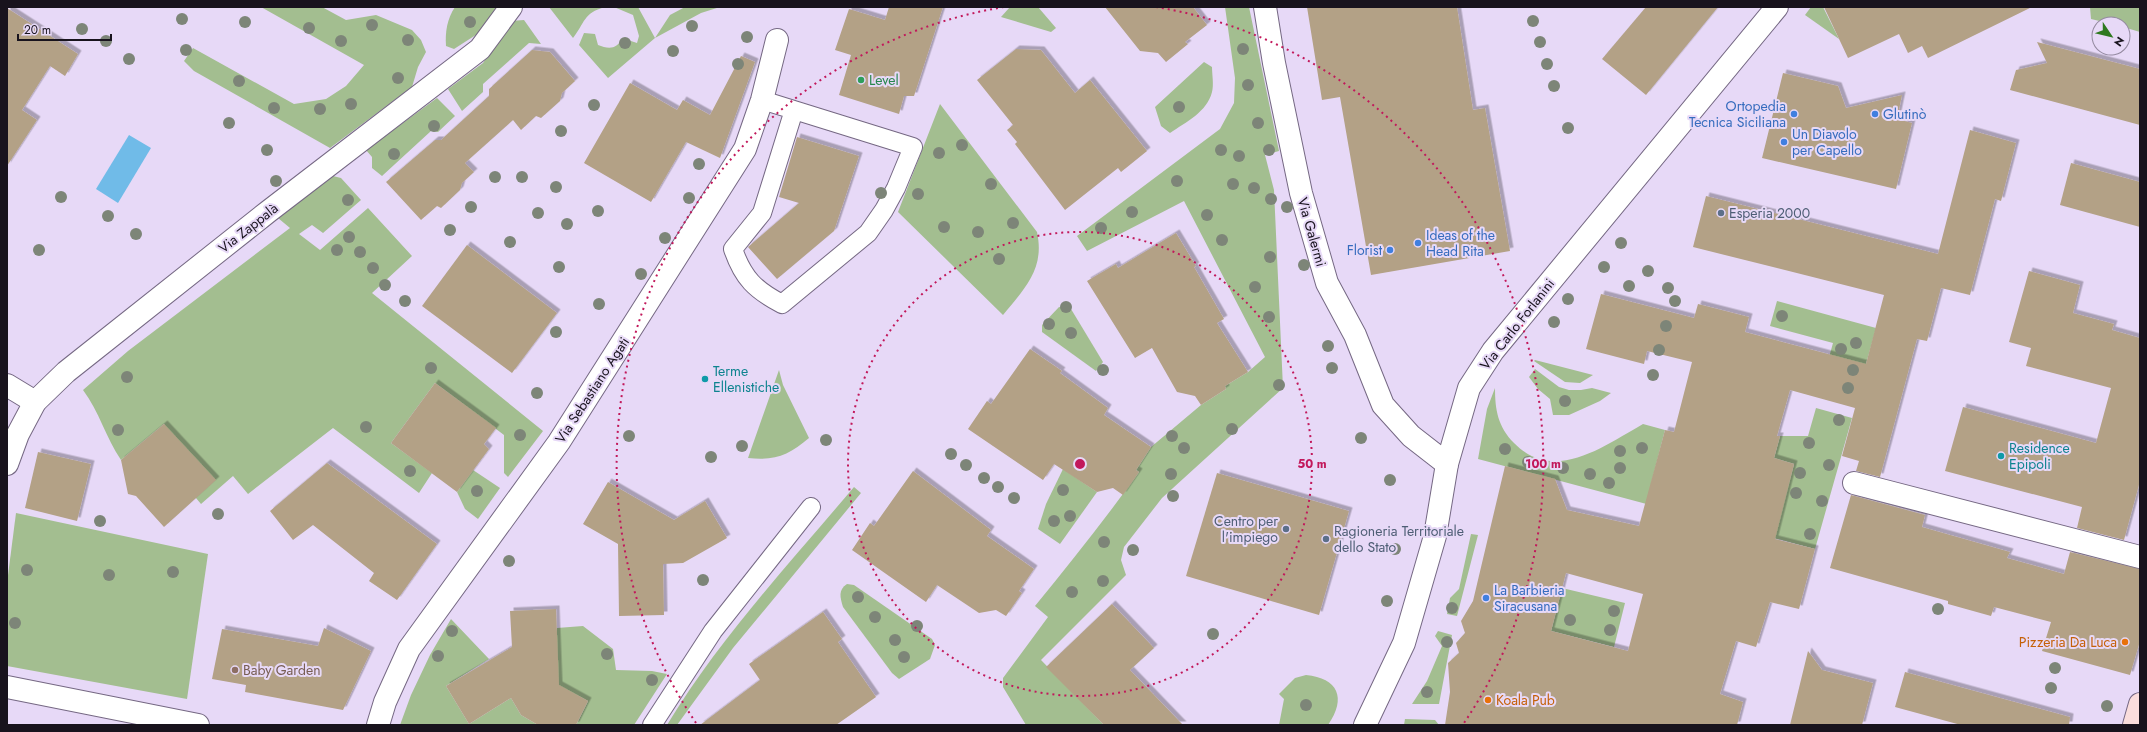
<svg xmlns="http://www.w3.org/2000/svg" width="2147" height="732" font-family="Jost,sans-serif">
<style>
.green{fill:#a3be90}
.water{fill:#70bbe8}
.building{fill:#b3a186;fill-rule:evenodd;filter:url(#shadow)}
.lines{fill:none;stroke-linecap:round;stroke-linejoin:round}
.service-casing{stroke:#756883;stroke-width:20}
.minor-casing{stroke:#756883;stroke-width:24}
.tertiary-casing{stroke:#756883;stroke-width:24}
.secondary-casing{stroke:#756883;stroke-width:24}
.service{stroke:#fff;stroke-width:18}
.minor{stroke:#fff;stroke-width:22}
.tertiary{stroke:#fff;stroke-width:22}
.secondary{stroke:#fadddc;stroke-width:22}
.tree{fill:#7d8578}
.ring{fill:none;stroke:#c2185b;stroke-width:2;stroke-dasharray:2 4}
.leisure-dot{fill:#2e9e5b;stroke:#e7d9f7;stroke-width:1.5}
.shop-dot{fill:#3f7fe0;stroke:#e7d9f7;stroke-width:1.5}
.service-dot{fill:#5c6f8a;stroke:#e7d9f7;stroke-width:1.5}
.culture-dot{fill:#0f9aa8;stroke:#e7d9f7;stroke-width:1.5}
.food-dot{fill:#e8710a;stroke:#e7d9f7;stroke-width:1.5}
.education-dot{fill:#8d6e63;stroke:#e7d9f7;stroke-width:1.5}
.labels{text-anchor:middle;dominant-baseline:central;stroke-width:4;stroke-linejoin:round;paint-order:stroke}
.leisure-label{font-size:14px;fill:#27864d;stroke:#e7d9f7;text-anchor:start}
.shop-label{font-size:14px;fill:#366cbe;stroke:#e7d9f7;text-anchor:start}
.service-label{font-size:14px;fill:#4e5e75;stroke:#e7d9f7;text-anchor:start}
.street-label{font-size:14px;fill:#18131d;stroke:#e7d9f7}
.culture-label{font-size:14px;fill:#0d838f;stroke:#e7d9f7;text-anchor:start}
.food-label{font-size:14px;fill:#c56008;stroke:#e7d9f7;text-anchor:end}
.education-label{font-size:14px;fill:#785e54;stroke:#e7d9f7;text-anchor:start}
.centre{fill:#c2185b;stroke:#e7d9f7;stroke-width:2}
.ring-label{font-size:12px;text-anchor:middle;font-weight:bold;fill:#c2185b;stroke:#e7d9f7;stroke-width:4;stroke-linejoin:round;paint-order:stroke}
</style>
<defs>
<filter id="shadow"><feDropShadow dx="3.5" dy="-3.5" stdDeviation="0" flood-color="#0004"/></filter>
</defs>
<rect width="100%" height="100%" fill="#e7d9f7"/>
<!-- green -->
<g class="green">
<polygon points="261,7 322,7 346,20 376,15 412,30 421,40 426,52 418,67 412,87 330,148 194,71 184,61 193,48 294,104 326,99 346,86 364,65"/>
<path d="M 455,7 L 500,7 L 482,31 L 454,49 L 446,46 C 445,32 447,19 455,7 Z"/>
<path d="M 549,7 L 605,7 C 583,13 585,23 573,38 Z"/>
<path d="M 614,7 L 638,7 L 655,38 L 670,15 L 685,7 L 720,7 L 701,13 L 655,38 L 608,78 L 579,45 L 584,33 L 595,34 L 598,45 C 608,49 617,50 622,38 L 637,43 L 639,36 L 633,15 Z"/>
<polygon points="1010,7 1038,7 1056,28 1051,32 1001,17"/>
<path d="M 1225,7 L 1249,7 L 1279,151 L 1265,155 L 1274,190 L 1283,388 L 1162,498 L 1124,547 L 1121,560 L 1126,575 L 1041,660 L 1104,725 L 1026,725 L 1003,687 L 1003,678 L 1048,617 L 1035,606 C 1071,562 1106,518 1139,472 L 1136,470 L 1151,447 L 1201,405 L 1226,389 L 1225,386 L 1248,372 L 1265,357 L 1184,201 L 1087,251 L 1077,236 L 1220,129 L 1234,103 L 1235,78 Z"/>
<polygon points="1811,7 1823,7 1839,39 1805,15"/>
<polygon points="2090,7 2140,7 2140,32 2123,27 2123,24 2112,24 2091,19"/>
<polygon points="524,20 541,44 529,43 483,84 483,92 462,111 448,89 483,63 511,21"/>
<path d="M 1204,62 L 1212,67 C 1212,74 1214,85 1212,92 C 1207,112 1186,122 1170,133 L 1161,126 L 1155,107 Z"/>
<polygon points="437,98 455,116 438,132 431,131 382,176 372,168 372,157 366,150"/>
<path d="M 940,104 L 1037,232 C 1045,269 1025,288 1003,315 L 898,212 Z"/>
<path d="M 333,176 L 341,178 L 361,200 L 323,233 L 312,225 L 299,234 L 320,250 L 368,208 L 412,256 L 372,293 L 543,431 L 508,477 L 504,473 L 504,435 L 435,383 L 391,443 L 432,473 L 419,493 L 333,428 L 248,494 L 233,476 L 201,504 L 196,498 L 164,424 L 121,460 C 106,438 99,411 83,390 L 128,351 L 290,228 L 278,218 Z"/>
<polygon points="1777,301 1876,328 1861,382 1825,372 1833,343 1770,326"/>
<polygon points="1059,307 1071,309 1103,362 1096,371 1042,332 1042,325"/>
<polygon points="1535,360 1593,375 1580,383 1565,382 1534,361"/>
<polygon points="1535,369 1559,387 1569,390 1581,390 1592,388 1611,393 1600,401 1569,415 1553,415 1550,399 1538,389 1529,377"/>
<path d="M 779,370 L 783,385 L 809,438 C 789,455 775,461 748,458 Z"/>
<path d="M 1495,388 C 1495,410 1498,427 1514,443 C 1554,484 1604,446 1643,424 L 1665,430 L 1651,484 L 1783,505 L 1794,464 L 1774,458 L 1780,436 L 1808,436 L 1816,408 L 1852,418 L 1815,549 L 1478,459 L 1487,409 Z"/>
<polygon points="1063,469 1097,492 1060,544 1038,529 1046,504"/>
<polygon points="473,470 500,488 478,519 465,509 457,492"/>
<path d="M 854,487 L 861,493 L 733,648 L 677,725 L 667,725 C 719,639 789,564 854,487 Z"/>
<polygon points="16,513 208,554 187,699 7,666 7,583"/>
<polygon points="1471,534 1478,535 1457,616 1447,614 1450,598 1459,589"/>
<path d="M 847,584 L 854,585 L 932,639 L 935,645 L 930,659 L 899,679 L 892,673 L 843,607 C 840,597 838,590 847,584 Z"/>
<polygon points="1562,588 1625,603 1614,647 1551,631"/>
<polygon points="451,619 489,659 446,686 469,724 511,698 521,715 538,725 400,725 411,695 430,655"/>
<polygon points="583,626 613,649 616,670 652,671 667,674 634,725 576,725 588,701 544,678 557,628"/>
<polygon points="1438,631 1452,635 1439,704 1412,704 1427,681 1442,646 1435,636"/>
<path d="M 1306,675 C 1338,678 1347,698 1328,725 L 1279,725 L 1284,699 L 1279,694 L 1295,678 Z"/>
<polygon points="1405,719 1435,720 1439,725 1404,725"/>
</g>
<!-- water -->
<polygon class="water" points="129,135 151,148 118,203 96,189"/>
<!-- building -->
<g class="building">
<polygon points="889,7 943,7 914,96 904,96 899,114 839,95 851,55 835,50 849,9 885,20"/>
<polygon points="1105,7 1193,7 1207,25 1185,42 1188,44 1166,62 1158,53 1140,51"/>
<polygon points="1307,7 1457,7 1473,110 1485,108 1510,251 1371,275 1340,97 1322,100"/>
<polygon points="1646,7 1718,7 1646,95 1602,59"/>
<polygon points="1824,7 2032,7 1928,58 1922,46 1908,53 1899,34 1848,58"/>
<polygon points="7,8 78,54 65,76 50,66 22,110 37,120 7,166"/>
<polygon points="2037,42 2140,69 2140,125 2010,90 2016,70 2047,63"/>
<polygon points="1016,49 1041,50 1075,93 1090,80 1147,151 1121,172 1118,168 1065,210 1015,144 1017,142 1007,130 1013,125 977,80"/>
<polygon points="532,50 550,52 575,81 562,93 560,101 541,118 536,116 521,130 513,120 465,163 474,172 462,183 460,190 441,208 437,206 421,220 386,182 435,140 441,140 489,96 489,89"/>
<polygon points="741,56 755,62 720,158 686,142 651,202 584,163 630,83 677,110 683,100 710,115"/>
<polygon points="1783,73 1838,86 1846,108 1902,95 1897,119 1912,123 1896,189 1762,158"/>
<path d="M 1970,130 L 2016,143 L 2001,201 L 1995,199 L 1970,295 L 1941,288 L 1927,341 L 1917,339 L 1880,477 L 1856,471 L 1859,461 L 1842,456 L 1855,408 L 1790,390 L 1777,436 L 1780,436 L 1774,458 L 1794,464 L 1775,539 L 1815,549 L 1799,609 L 1770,602 L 1756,647 L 1736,641 L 1720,694 L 1743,702 L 1737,725 L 1445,725 L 1450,692 L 1448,663 L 1459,653 L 1456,643 L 1465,633 L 1461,621 L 1473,601 L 1505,466 L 1555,479 L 1567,510 L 1639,526 L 1665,430 L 1674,432 L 1692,362 L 1647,351 L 1644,364 L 1586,349 L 1601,294 L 1694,318 L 1698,304 L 1749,317 L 1745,332 L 1866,364 L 1884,295 L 1693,247 L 1706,196 L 1938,254 ZM 1566,573 L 1643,594 L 1628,651 L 1551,631 Z"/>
<polygon points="797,137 859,156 834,231 777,279 748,247 799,203 779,197"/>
<polygon points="2071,163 2140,182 2140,227 2060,205"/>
<polygon points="1176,233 1196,266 1194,267 1224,319 1217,323 1248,372 1225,386 1226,389 1201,405 1195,396 1177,392 1152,348 1135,358 1087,281 1116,264 1118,268"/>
<polygon points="467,245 557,313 512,373 422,306"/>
<polygon points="2029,271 2080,285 2073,313 2114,324 2112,330 2140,338 2140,481 2124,540 2077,528 2082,507 1945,471 1963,407 2096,443 2111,388 2026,366 2031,348 2009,342"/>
<polygon points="1030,349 1062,371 1060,373 1108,408 1104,415 1151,447 1136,470 1139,472 1123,495 1113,488 1097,492 1054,464 1043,480 968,429 987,401 991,404"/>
<polygon points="435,383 496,428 484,444 489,449 457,492 391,443"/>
<polygon points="164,424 216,480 164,527 136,496 128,494 121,460"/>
<polygon points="38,452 91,464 77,521 25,508"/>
<polygon points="327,463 437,544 397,600 369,581 374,573 313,525 293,540 270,511"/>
<polygon points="913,471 991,530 987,536 1034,569 1019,591 1022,593 1006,616 996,610 979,613 937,585 926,602 852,550 870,523 874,526"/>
<polygon points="1217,473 1349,511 1319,615 1186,576"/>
<polygon points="608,482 674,520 705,501 727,538 683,563 663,564 664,615 619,616 618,544 583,524"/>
<polygon points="1851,495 1925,515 1922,527 2010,552 2007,558 2064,574 2070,552 2140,569 2140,641 2130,675 2042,651 2051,622 1994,607 1991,616 1948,604 1948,601 1830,568"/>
<polygon points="1112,604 1154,648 1130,670 1183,725 1104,725 1046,667"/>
<polygon points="556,609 559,685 588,701 576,725 538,725 521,715 511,698 469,724 446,686 512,647 510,611"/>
<polygon points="823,612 842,639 838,642 876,697 836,725 700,725 760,680 749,664"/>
<polygon points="324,628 371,651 343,710 245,692 246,685 212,679 222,629 318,646"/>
<polygon points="1808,651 1822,670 1873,683 1862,725 1790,725"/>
<polygon points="1905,672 2070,717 2069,725 1961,725 1895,707"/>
</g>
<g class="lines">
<!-- service casing -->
<g class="service-casing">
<g id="service">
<path d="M 762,100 L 794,110 L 762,213 L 733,249 C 743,278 755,290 782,304 L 868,233 L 884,210 L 896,188 L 913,147 L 794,110"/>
<polyline points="652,725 713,631 811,507"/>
</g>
</g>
<!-- minor casing -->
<g class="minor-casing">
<g id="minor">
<polyline points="1265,7 1274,63 1301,193 1327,283 1355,335 1383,405 1411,436 1447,464"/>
<polyline points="7,385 35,402"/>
<polyline points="7,464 18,434 35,402 66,372 269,211 480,49 511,7"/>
<polyline points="1854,483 2140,557"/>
<polyline points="7,687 198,725"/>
<polyline points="378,725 385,702 409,649 559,442 745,149 762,100 777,40"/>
</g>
</g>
<!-- tertiary casing -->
<g class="tertiary-casing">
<polyline id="tertiary" points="1365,725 1404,643 1435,536 1447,464 1469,388 1493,351 1777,7"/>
</g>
<!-- secondary casing -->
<g class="secondary-casing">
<polyline id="secondary" points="2134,725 2140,704"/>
</g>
<!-- service -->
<use href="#service" class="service"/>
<!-- minor -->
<use href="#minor" class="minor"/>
<!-- tertiary -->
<use href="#tertiary" class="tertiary"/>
<!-- secondary -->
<use href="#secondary" class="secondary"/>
</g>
<!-- trees -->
<g class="tree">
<circle cx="182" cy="19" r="6"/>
<circle cx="1533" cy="21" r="6"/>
<circle cx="245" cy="22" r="6"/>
<circle cx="470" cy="22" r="6"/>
<circle cx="372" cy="25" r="6"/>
<circle cx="692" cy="26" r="6"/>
<circle cx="309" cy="28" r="6"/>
<circle cx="82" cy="29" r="6"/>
<circle cx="747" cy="37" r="6"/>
<circle cx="408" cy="40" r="6"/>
<circle cx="106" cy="41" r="6"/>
<circle cx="341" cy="41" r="6"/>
<circle cx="1540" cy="42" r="6"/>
<circle cx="625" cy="43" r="6"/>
<circle cx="1243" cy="49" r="6"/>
<circle cx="186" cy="50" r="6"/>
<circle cx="673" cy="51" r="6"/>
<circle cx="129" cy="59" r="6"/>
<circle cx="738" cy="64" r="6"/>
<circle cx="1547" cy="64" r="6"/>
<circle cx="398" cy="78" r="6"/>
<circle cx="239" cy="81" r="6"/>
<circle cx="1248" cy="85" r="6"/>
<circle cx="1554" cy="86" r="6"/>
<circle cx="351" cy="104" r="6"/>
<circle cx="594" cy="105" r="6"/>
<circle cx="1179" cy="107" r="6"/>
<circle cx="274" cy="108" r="6"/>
<circle cx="320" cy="109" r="6"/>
<circle cx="229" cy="123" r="6"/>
<circle cx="1258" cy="123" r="6"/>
<circle cx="434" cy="126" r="6"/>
<circle cx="1568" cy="128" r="6"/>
<circle cx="561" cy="131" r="6"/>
<circle cx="962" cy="145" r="6"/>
<circle cx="267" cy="150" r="6"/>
<circle cx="1221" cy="150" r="6"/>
<circle cx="1269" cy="150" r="6"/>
<circle cx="939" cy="153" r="6"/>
<circle cx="394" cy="154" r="6"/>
<circle cx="1239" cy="156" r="6"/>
<circle cx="699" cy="164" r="6"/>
<circle cx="495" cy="177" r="6"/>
<circle cx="522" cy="177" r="6"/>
<circle cx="276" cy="181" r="6"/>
<circle cx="1177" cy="181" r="6"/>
<circle cx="991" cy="184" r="6"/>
<circle cx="1233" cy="184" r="6"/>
<circle cx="556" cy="187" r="6"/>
<circle cx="1254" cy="188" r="6"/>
<circle cx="881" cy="193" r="6"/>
<circle cx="918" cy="194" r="6"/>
<circle cx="61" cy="197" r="6"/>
<circle cx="689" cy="198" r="6"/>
<circle cx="1271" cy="199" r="6"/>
<circle cx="348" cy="200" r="6"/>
<circle cx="471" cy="207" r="6"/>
<circle cx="1287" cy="207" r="6"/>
<circle cx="598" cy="211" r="6"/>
<circle cx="1132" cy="212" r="6"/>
<circle cx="538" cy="213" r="6"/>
<circle cx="1207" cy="215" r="6"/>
<circle cx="108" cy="216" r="6"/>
<circle cx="1013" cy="223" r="6"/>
<circle cx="567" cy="224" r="6"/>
<circle cx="944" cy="227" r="6"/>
<circle cx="1101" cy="228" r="6"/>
<circle cx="450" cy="230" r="6"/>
<circle cx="978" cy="232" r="6"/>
<circle cx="136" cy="234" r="6"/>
<circle cx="349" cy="237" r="6"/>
<circle cx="665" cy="238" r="6"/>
<circle cx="1222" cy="240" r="6"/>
<circle cx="510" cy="242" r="6"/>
<circle cx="1621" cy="243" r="6"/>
<circle cx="39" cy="250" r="6"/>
<circle cx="337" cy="250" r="6"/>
<circle cx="360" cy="252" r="6"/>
<circle cx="1270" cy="257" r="6"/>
<circle cx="999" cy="259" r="6"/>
<circle cx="1304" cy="265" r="6"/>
<circle cx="559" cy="267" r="6"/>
<circle cx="1604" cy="267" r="6"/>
<circle cx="373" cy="268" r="6"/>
<circle cx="1648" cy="271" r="6"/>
<circle cx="641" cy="274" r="6"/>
<circle cx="385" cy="285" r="6"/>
<circle cx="1629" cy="286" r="6"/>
<circle cx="1255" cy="287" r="6"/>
<circle cx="1668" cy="288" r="6"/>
<circle cx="1568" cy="299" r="6"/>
<circle cx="405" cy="301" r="6"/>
<circle cx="1675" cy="301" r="6"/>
<circle cx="599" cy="304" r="6"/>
<circle cx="1066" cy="307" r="6"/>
<circle cx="1782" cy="316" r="6"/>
<circle cx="1269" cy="317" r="6"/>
<circle cx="1554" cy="322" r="6"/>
<circle cx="1049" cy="324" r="6"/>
<circle cx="1666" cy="326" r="6"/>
<circle cx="556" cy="332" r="6"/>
<circle cx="1071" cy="333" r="6"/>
<circle cx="1856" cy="343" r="6"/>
<circle cx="1328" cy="346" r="6"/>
<circle cx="1841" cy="349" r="6"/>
<circle cx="1659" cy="350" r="6"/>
<circle cx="431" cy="368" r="6"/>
<circle cx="1332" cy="368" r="6"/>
<circle cx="1103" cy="370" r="6"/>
<circle cx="1853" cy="370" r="6"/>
<circle cx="1653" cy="375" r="6"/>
<circle cx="127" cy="377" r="6"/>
<circle cx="1279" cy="385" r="6"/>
<circle cx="1848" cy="388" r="6"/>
<circle cx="537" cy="393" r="6"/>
<circle cx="1565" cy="401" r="6"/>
<circle cx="1839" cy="420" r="6"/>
<circle cx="366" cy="427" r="6"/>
<circle cx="1232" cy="429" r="6"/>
<circle cx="118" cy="430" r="6"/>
<circle cx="520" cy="435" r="6"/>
<circle cx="629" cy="436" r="6"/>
<circle cx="1172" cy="436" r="6"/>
<circle cx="1361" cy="438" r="6"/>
<circle cx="826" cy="440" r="6"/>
<circle cx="1809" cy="443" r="6"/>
<circle cx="742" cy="446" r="6"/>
<circle cx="1184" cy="448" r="6"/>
<circle cx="1642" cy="448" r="6"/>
<circle cx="1505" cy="449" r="6"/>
<circle cx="1620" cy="451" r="6"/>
<circle cx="951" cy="454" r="6"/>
<circle cx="711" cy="457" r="6"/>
<circle cx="1528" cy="462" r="6"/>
<circle cx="966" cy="465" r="6"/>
<circle cx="1829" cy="465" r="6"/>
<circle cx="1563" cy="468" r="6"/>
<circle cx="1620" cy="468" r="6"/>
<circle cx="410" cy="471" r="6"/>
<circle cx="1800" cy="473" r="6"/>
<circle cx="1171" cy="474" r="6"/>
<circle cx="1590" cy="474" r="6"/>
<circle cx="984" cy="478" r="6"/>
<circle cx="1390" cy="480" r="6"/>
<circle cx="1609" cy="483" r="6"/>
<circle cx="998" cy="487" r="6"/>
<circle cx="1063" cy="490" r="6"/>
<circle cx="477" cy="491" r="6"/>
<circle cx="1796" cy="493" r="6"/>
<circle cx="1173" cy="496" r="6"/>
<circle cx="1014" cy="498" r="6"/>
<circle cx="1822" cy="501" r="6"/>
<circle cx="218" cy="514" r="6"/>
<circle cx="1070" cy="516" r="6"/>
<circle cx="100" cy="521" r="6"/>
<circle cx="1054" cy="521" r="6"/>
<circle cx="1810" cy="534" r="6"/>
<circle cx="1104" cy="542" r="6"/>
<circle cx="1395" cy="549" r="6"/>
<circle cx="1133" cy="550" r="6"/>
<circle cx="509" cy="561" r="6"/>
<circle cx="27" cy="570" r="6"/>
<circle cx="173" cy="572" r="6"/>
<circle cx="109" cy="575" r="6"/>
<circle cx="703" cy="580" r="6"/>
<circle cx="1103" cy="581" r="6"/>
<circle cx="1072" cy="592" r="6"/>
<circle cx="858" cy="597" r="6"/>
<circle cx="1387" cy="601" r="6"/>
<circle cx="1452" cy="608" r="6"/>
<circle cx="1938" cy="609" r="6"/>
<circle cx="1614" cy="611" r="6"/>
<circle cx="875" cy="617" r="6"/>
<circle cx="1570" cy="620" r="6"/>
<circle cx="15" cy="623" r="6"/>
<circle cx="917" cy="626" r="6"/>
<circle cx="1610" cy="630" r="6"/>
<circle cx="452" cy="631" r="6"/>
<circle cx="1213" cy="634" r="6"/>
<circle cx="895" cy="640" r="6"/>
<circle cx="1447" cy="642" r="6"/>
<circle cx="607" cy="654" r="6"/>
<circle cx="438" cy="656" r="6"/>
<circle cx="904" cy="657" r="6"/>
<circle cx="2055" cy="668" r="6"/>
<circle cx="652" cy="680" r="6"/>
<circle cx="2051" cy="688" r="6"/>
<circle cx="1427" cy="692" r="6"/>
<circle cx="1306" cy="705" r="6"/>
<circle cx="2107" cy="706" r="6"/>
</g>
<!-- distance rings -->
<g class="ring">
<circle cx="1080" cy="464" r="232"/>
<path d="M696 723A463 463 0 0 1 1004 7M1156 7A463 463 0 0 1 1464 723"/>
</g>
<!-- markers -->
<circle class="leisure-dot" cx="861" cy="80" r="4"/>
<g class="shop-dot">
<circle cx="1794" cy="114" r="4"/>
<circle cx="1875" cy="114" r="4"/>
<circle cx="1784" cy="142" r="4"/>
<circle cx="1418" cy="243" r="4"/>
<circle cx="1390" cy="250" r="4"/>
<circle cx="1486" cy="598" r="4"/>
</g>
<g class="service-dot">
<circle cx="1721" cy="213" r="4"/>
<circle cx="1286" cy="529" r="4"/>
<circle cx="1326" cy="539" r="4"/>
</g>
<g class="culture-dot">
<circle cx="705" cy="379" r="4"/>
<circle cx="2001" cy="456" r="4"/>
</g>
<g class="food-dot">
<circle cx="2125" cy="642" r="4"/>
<circle cx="1488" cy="700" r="4"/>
</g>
<circle class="education-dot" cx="235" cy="670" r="4"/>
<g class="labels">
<!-- leisure labels -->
<g class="leisure-label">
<text x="869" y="80">Level</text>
</g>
<!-- shop labels -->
<g class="shop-label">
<text x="1786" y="106" text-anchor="end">Ortopedia<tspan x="1786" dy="16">Tecnica Siciliana</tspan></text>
<text x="1883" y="114">Glutinò</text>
<text x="1792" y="134">Un Diavolo<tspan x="1792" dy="16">per Capello</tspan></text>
<text x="1426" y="235">Ideas of the<tspan x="1426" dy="16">Head Rita</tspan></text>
<text x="1382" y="250" text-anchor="end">Florist</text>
<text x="1494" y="590">La Barbieria<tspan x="1494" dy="16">Siracusana</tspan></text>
</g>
<!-- service labels -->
<g class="service-label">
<text x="1729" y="213">Esperia 2000</text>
<text x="1278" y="521" text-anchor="end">Centro per<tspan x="1278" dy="16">l'impiego</tspan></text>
<text x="1334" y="531">Ragioneria Territoriale<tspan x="1334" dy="16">dello Stato</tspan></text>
</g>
<!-- street labels -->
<g class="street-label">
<text transform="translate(248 228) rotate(-38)">Via Zappalà</text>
<text transform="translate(1312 232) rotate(74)">Via Galermi</text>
<text transform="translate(1517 324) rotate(-52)">Via Carlo Forlanini</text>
<text transform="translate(592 390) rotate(-57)">Via Sebastiano Agati</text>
</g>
<!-- culture labels -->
<g class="culture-label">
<text x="713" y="371">Terme<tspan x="713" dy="16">Ellenistiche</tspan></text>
<text x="2009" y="448">Residence<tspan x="2009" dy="16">Epipoli</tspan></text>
</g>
<!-- food labels -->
<g class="food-label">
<text x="2117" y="642">Pizzeria Da Luca</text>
<text x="1496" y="700" text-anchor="start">Koala Pub</text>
</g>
<!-- education labels -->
<g class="education-label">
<text x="243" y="670">Baby Garden</text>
</g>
</g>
<circle cx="1080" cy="464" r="6" class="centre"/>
<g class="ring-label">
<text x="1312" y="468">50 m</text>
<text x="1543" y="468">100 m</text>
</g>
<!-- border -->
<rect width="2147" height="732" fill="none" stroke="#18131d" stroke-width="16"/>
<!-- north arrow -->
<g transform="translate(2111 36) rotate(125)"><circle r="19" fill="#e7d9f7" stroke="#948aa0"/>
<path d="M0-3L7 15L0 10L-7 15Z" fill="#2e791f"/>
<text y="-6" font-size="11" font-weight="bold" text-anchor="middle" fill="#18131d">N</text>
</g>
<!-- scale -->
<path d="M18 34v6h93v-6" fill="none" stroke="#18131d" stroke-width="2"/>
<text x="24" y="34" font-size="12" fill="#18131d" stroke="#e7d9f7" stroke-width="3" paint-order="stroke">20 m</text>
</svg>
